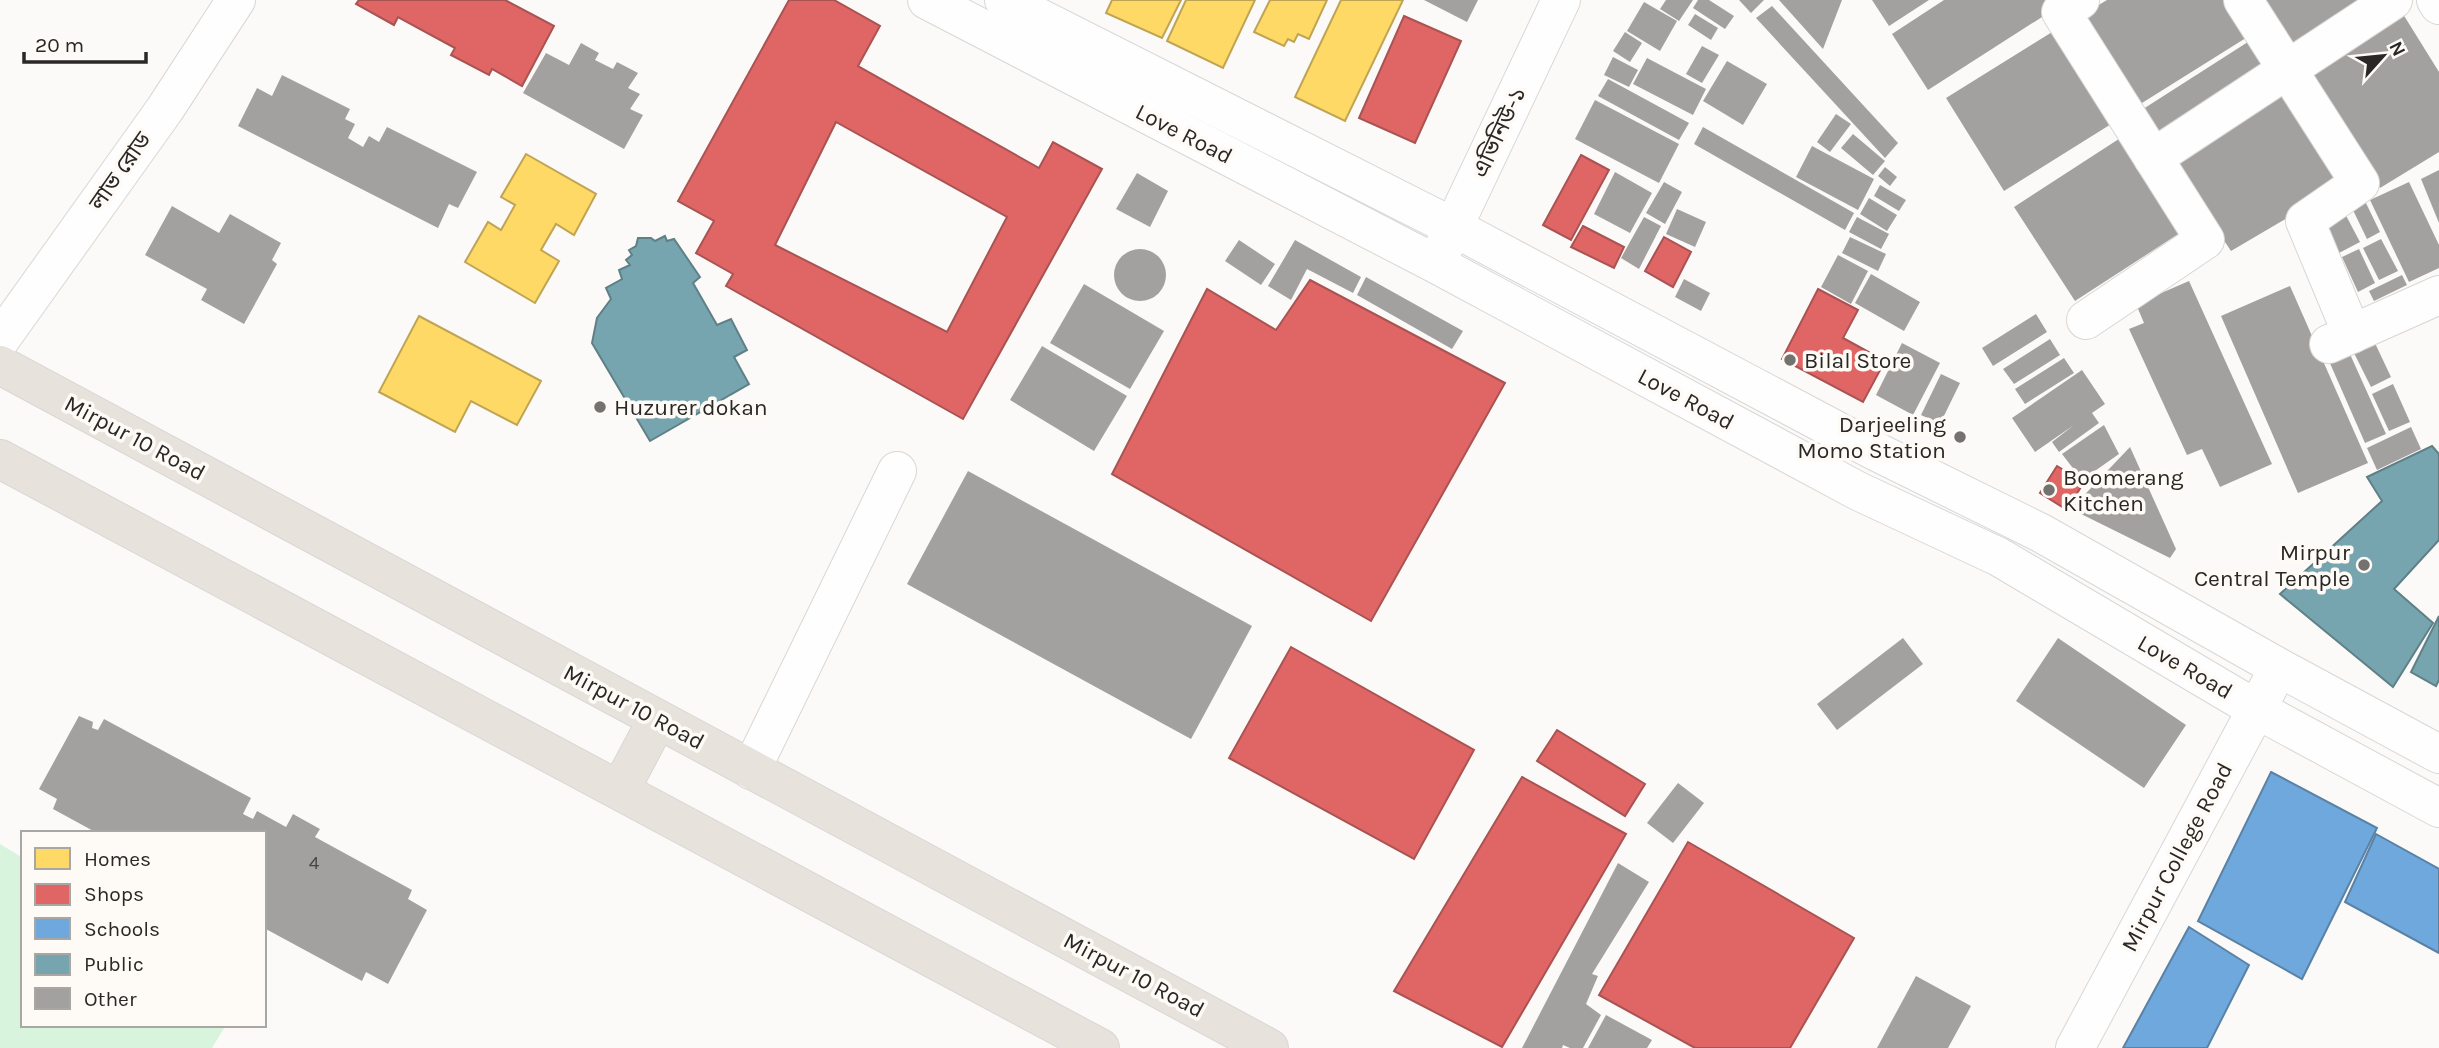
<svg xmlns="http://www.w3.org/2000/svg" width="2439" height="1048" font-family="Karla,'Noto Sans Bengali',sans-serif">
<style>
.green{fill:#d8f4dc}
.homes{fill:#ffd966;stroke:#bfa453;stroke-width:2}
.shops{fill:#e06666;stroke:#a95353;stroke-width:2;fill-rule:evenodd}
.schools{fill:#6fa8dc;stroke:#5a82a5;stroke-width:2}
.public{fill:#76a5af;stroke:#5f8086;stroke-width:2}
.building{fill:#a2a1a0}
.lines{fill:none;stroke-linecap:round;stroke-linejoin:round}
.minor-casing{stroke:#d8d7d5;stroke-width:40}
.major-casing{stroke:#d8d7d5;stroke-width:40}
.minor{stroke:#fffefe;stroke-width:38}
.major{stroke:#e8e2dc;stroke-width:38}
.poi-dot{fill:#737270;stroke:#fefbf6;stroke-width:2.5}
.labels{text-anchor:middle;dominant-baseline:central;stroke-width:7;stroke-linejoin:round;paint-order:stroke}
.number-label{font-size:19px;fill:#474644}
.street-label{font-size:23px;fill:#292826;stroke:#fefbf6}
.poi-label{font-size:23px;fill:#292826;stroke:#fefbf6;text-anchor:start}
</style>
<rect width="100%" height="100%" fill="#fcfaf8"/>
<!-- green -->
<polygon class="green" points="0,844 23,858 23,1025 226,1025 212,1048 0,1048"/>
<!-- homes -->
<g class="homes">
<polygon points="1112,0 1181,0 1162,38 1106,13"/>
<polygon points="1186,0 1255,0 1223,68 1167,41"/>
<polygon points="1270,0 1327,0 1309,39 1298,34 1294,42 1288,39 1284,46 1254,32"/>
<polygon points="1341,0 1403,0 1345,121 1295,97"/>
<polygon points="526,154 596,194 574,235 556,224 541,250 559,261 535,303 465,262 488,222 501,230 515,205 501,197"/>
<polygon points="419,316 541,381 517,425 471,401 455,432 379,392"/>
</g>
<!-- shops -->
<g class="shops">
<polygon points="359,0 505,0 554,26 522,86 492,69 489,75 451,55 455,48 398,17 394,25 356,4"/>
<path d="M 789,0 L 834,0 L 880,26 L 858,66 L 1039,168 L 1053,142 L 1102,169 L 963,419 L 726,286 L 733,274 L 696,253 L 714,221 L 678,201 ZM 836,122 L 1007,217 L 947,332 L 775,245 Z"/>
<polygon points="1404,16 1461,41 1415,143 1359,118"/>
<polygon points="1581,155 1609,170 1571,240 1543,225"/>
<polygon points="1583,226 1624,247 1614,268 1571,247"/>
<polygon points="1664,237 1691,252 1673,287 1645,271"/>
<polygon points="1310,280 1505,383 1371,621 1112,474 1207,289 1276,330"/>
<polygon points="1818,289 1858,310 1843,338 1885,361 1863,402 1782,359"/>
<polygon points="2057,466 2084,482 2067,510 2040,493"/>
<polygon points="1291,647 1474,750 1414,859 1229,758"/>
<polygon points="1557,730 1645,784 1625,816 1537,761"/>
<polygon points="1522,777 1626,834 1502,1047 1394,991"/>
<polygon points="1688,842 1854,938 1790,1048 1695,1048 1599,995"/>
</g>
<!-- schools -->
<g class="schools">
<polygon points="2271,772 2377,828 2302,979 2198,921"/>
<polygon points="2376,834 2439,869 2439,953 2345,902"/>
<polygon points="2189,927 2249,965 2207,1048 2123,1048"/>
</g>
<!-- public -->
<g class="public">
<polygon points="665,236 667,241 674,239 700,277 693,283 717,325 731,319 747,350 734,357 749,384 650,441 592,343 597,318 611,299 606,288 622,279 619,270 630,265 626,260 632,255 629,250 636,246 638,238 651,238 655,241"/>
<polygon points="2432,446 2439,454 2439,540 2394,589 2433,623 2393,687 2280,594 2382,501 2367,477"/>
<polygon points="2439,616 2439,680 2436,686 2411,672"/>
</g>
<!-- building -->
<g class="building">
<polygon points="1424,0 1478,0 1467,22"/>
<polygon points="1666,0 1693,0 1679,21 1660,9"/>
<polygon points="1698,0 1709,0 1734,16 1725,29 1693,8"/>
<polygon points="1739,0 1764,0 1751,13"/>
<polygon points="1779,0 1842,0 1823,49"/>
<polygon points="1872,0 1929,0 1889,26"/>
<polygon points="1944,0 2051,0 2056,8 1928,90 1892,34"/>
<polygon points="2107,0 2226,0 2249,36 2134,108 2077,18"/>
<polygon points="2262,0 2370,0 2293,49"/>
<polygon points="1644,2 1677,21 1660,51 1627,31"/>
<polygon points="1772,6 1898,143 1885,158 1756,18"/>
<polygon points="2398,6 2439,72 2439,152 2380,188 2303,64"/>
<polygon points="1695,14 1718,28 1711,40 1688,25"/>
<polygon points="2057,29 2116,121 2004,191 1946,98"/>
<polygon points="1625,32 1642,43 1630,62 1613,51"/>
<polygon points="2251,40 2273,75 2163,145 2140,111"/>
<polygon points="581,43 599,53 595,60 613,69 617,62 638,73 628,88 640,94 630,109 643,115 624,149 523,93 546,53 569,65"/>
<polygon points="1702,46 1719,55 1702,83 1686,74"/>
<polygon points="1613,57 1638,70 1629,87 1604,75"/>
<polygon points="1647,58 1706,89 1693,115 1633,84"/>
<polygon points="1727,61 1767,84 1743,125 1703,101"/>
<polygon points="282,75 350,109 345,119 355,124 348,138 363,147 369,136 379,142 387,127 477,172 458,208 449,204 438,228 238,126 257,88 272,96"/>
<polygon points="1608,79 1689,123 1679,140 1598,96"/>
<polygon points="2282,81 2347,183 2231,251 2166,153"/>
<polygon points="1595,100 1679,144 1659,183 1575,139"/>
<polygon points="1836,114 1851,124 1830,152 1817,142"/>
<polygon points="1703,127 1854,213 1845,230 1694,144"/>
<polygon points="1853,134 1885,161 1873,175 1841,148"/>
<polygon points="2125,135 2186,229 2075,301 2014,207"/>
<polygon points="1812,146 1874,179 1858,210 1796,177"/>
<polygon points="1885,167 1897,177 1890,186 1878,176"/>
<polygon points="2439,170 2439,223 2421,179"/>
<polygon points="1615,172 1652,193 1630,233 1594,214"/>
<polygon points="1137,173 1168,191 1150,227 1116,209"/>
<polygon points="1664,182 1682,192 1665,224 1646,213"/>
<polygon points="2409,182 2439,245 2439,268 2409,282 2370,200"/>
<polygon points="1880,185 1906,200 1899,211 1874,196"/>
<polygon points="1869,198 1897,215 1887,231 1860,214"/>
<polygon points="2364,199 2380,232 2367,239 2351,206"/>
<polygon points="172,206 219,233 230,214 281,243 272,260 277,264 244,324 201,300 207,289 145,255"/>
<polygon points="2342,208 2360,242 2339,253 2322,218"/>
<polygon points="1677,209 1706,222 1695,247 1666,234"/>
<polygon points="1644,217 1661,226 1639,269 1621,258"/>
<polygon points="1857,217 1889,234 1881,249 1849,232"/>
<polygon points="1850,237 1886,254 1878,271 1842,253"/>
<polygon points="2381,239 2398,271 2379,280 2363,248"/>
<polygon points="1239,240 1275,264 1261,285 1225,261"/>
<polygon points="1295,240 1361,277 1353,293 1307,269 1291,300 1268,286"/>
<circle cx="1140" cy="275" r="26"/>
<polygon points="2359,249 2375,283 2358,292 2342,257"/>
<polygon points="1838,255 1868,271 1851,304 1821,287"/>
<polygon points="1871,274 1920,302 1904,331 1855,303"/>
<polygon points="2402,275 2407,285 2374,301 2369,291"/>
<polygon points="1366,277 1463,331 1452,349 1357,295"/>
<polygon points="1684,279 1710,293 1701,311 1675,297"/>
<polygon points="2189,281 2272,464 2220,487 2202,449 2187,455 2129,329 2144,323 2136,304"/>
<polygon points="1084,284 1164,331 1130,389 1050,343"/>
<polygon points="2290,286 2368,463 2298,493 2221,316"/>
<polygon points="2036,314 2047,332 1993,366 1982,348"/>
<polygon points="2050,339 2060,355 2014,384 2003,369"/>
<polygon points="2373,339 2391,377 2371,387 2352,349"/>
<polygon points="1902,343 1940,363 1913,415 1876,395"/>
<polygon points="1042,346 1127,396 1094,451 1010,400"/>
<polygon points="2349,352 2386,434 2365,443 2329,361"/>
<polygon points="2064,358 2074,373 2025,404 2015,389"/>
<polygon points="2082,370 2105,404 2092,413 2099,423 2059,452 2052,442 2074,425 2035,452 2012,418"/>
<polygon points="1941,374 1960,383 1940,424 1921,415"/>
<polygon points="2393,384 2410,422 2389,431 2372,394"/>
<polygon points="2104,425 2119,454 2082,480 2062,454"/>
<polygon points="2411,427 2421,449 2377,470 2367,448"/>
<polygon points="2130,447 2176,549 2170,558 2071,509"/>
<polygon points="968,471 1252,626 1191,739 907,584"/>
<polygon points="1903,638 1923,664 1837,730 1817,704"/>
<polygon points="2058,638 2186,725 2144,788 2016,701"/>
<polygon points="79,716 93,722 92,728 98,730 104,719 251,798 243,814 253,819 257,811 286,827 293,814 320,829 315,837 412,890 408,899 427,910 388,984 366,972 362,981 264,928 267,917 264,916 264,833 97,833 53,809 57,799 39,789"/>
<polygon points="1678,783 1704,803 1673,843 1647,823"/>
<polygon points="1618,863 1649,882 1592,974 1598,976 1586,1004 1601,1015 1583,1048 1570,1048 1563,1045 1562,1048 1522,1048"/>
<polygon points="1916,976 1971,1006 1948,1048 1877,1048"/>
<polygon points="1606,1015 1652,1040 1647,1048 1588,1048"/>
</g>
<g class="lines">
<!-- minor casing -->
<g class="minor-casing">
<g id="minor">
<polyline points="927,0 1436,264 1858,491 1999,557 2256,709 2439,808"/>
<polyline points="1004,0 1453,227 1875,451 2041,533 2278,667 2439,754"/>
<polyline points="2080,0 2061,12 2205,240 2086,320"/>
<polyline points="2243,0 2360,183 2305,221 2352,334"/>
<polyline points="2436,0 2439,5"/>
<polyline points="2153,158 2393,0"/>
<polyline points="1442,251 1561,0"/>
<polyline points="0,340 165,109 236,0"/>
<polyline points="2329,344 2439,295"/>
<polyline points="751,770 897,471"/>
<polyline points="2075,1048 2269,686"/>
</g>
</g>
<!-- major casing -->
<g class="major-casing">
<g id="major">
<polyline points="0,365 1269,1048"/>
<polyline points="0,459 1100,1048"/>
<polyline points="620,790 657,720"/>
</g>
</g>
<!-- minor -->
<use href="#minor" class="minor"/>
<!-- major -->
<use href="#major" class="major"/>
</g>
<!-- markers -->
<g class="poi-dot">
<circle cx="1790" cy="360" r="7"/>
<circle cx="600" cy="407" r="7"/>
<circle cx="1960" cy="437" r="7"/>
<circle cx="2049" cy="490" r="7"/>
<circle cx="2364" cy="565" r="7"/>
</g>
<g class="labels">
<!-- number labels -->
<g class="number-label">
<text x="314" y="863">4</text>
</g>
<!-- street labels -->
<g class="street-label">
<text transform="translate(1499 132) rotate(-65)">এভিনিউ-১</text>
<text transform="translate(1184 134) rotate(27)">Love Road</text>
<text transform="translate(120 171) rotate(-55)">লাভ রোড</text>
<text transform="translate(1686 399) rotate(28)">Love Road</text>
<text transform="translate(135 438) rotate(28)">Mirpur 10 Road</text>
<text transform="translate(2185 667) rotate(30)">Love Road</text>
<text transform="translate(634 707) rotate(28)">Mirpur 10 Road</text>
<text transform="translate(2177 857) rotate(-62)">Mirpur College Road</text>
<text transform="translate(1134 975) rotate(28)">Mirpur 10 Road</text>
</g>
<!-- poi labels -->
<g class="poi-label">
<text x="1804" y="360">Bilal Store</text>
<text x="614" y="407">Huzurer dokan</text>
<text x="1946" y="424" text-anchor="end">Darjeeling<tspan x="1946" dy="26">Momo Station</tspan></text>
<text x="2063" y="477">Boomerang<tspan x="2063" dy="26">Kitchen</tspan></text>
<text x="2350" y="552" text-anchor="end">Mirpur<tspan x="2350" dy="26">Central Temple</tspan></text>
</g>
</g>
<!-- legend -->
<rect x="21" y="831" width="245" height="196" fill="#fefbf6" stroke="#a9a7a3" stroke-width="2"/>
<rect x="35" y="848" width="35" height="21" fill="#ffd966" stroke="#a9a7a3" stroke-width="2"/>
<text x="84" y="866" font-size="21" fill="#292826">Homes</text>
<rect x="35" y="884" width="35" height="21" fill="#e06666" stroke="#a9a7a3" stroke-width="2"/>
<text x="84" y="901" font-size="21" fill="#292826">Shops</text>
<rect x="35" y="918" width="35" height="21" fill="#6fa8dc" stroke="#a9a7a3" stroke-width="2"/>
<text x="84" y="936" font-size="21" fill="#292826">Schools</text>
<rect x="35" y="954" width="35" height="21" fill="#76a5af" stroke="#a9a7a3" stroke-width="2"/>
<text x="84" y="971" font-size="21" fill="#292826">Public</text>
<rect x="35" y="988" width="35" height="21" fill="#a2a1a0" stroke="#a9a7a3" stroke-width="2"/>
<text x="84" y="1006" font-size="21" fill="#292826">Other</text>
<!-- north arrow -->
<g transform="translate(2383 56) rotate(63)" stroke="#fefbf6" stroke-width="5" paint-order="stroke">
<path d="M0-5L12 26L0 18L-12 26Z" fill="#292826"/>
<text y="-10" font-size="19" font-weight="bold" text-anchor="middle" fill="#292826">N</text>
</g>
<!-- scale -->
<path d="M24 52v10h122v-10" fill="none" stroke="#292826" stroke-width="3.5"/>
<text x="35" y="52" font-size="21" fill="#292826" stroke="#fefbf6" stroke-width="5" paint-order="stroke">20 m</text>
</svg>
